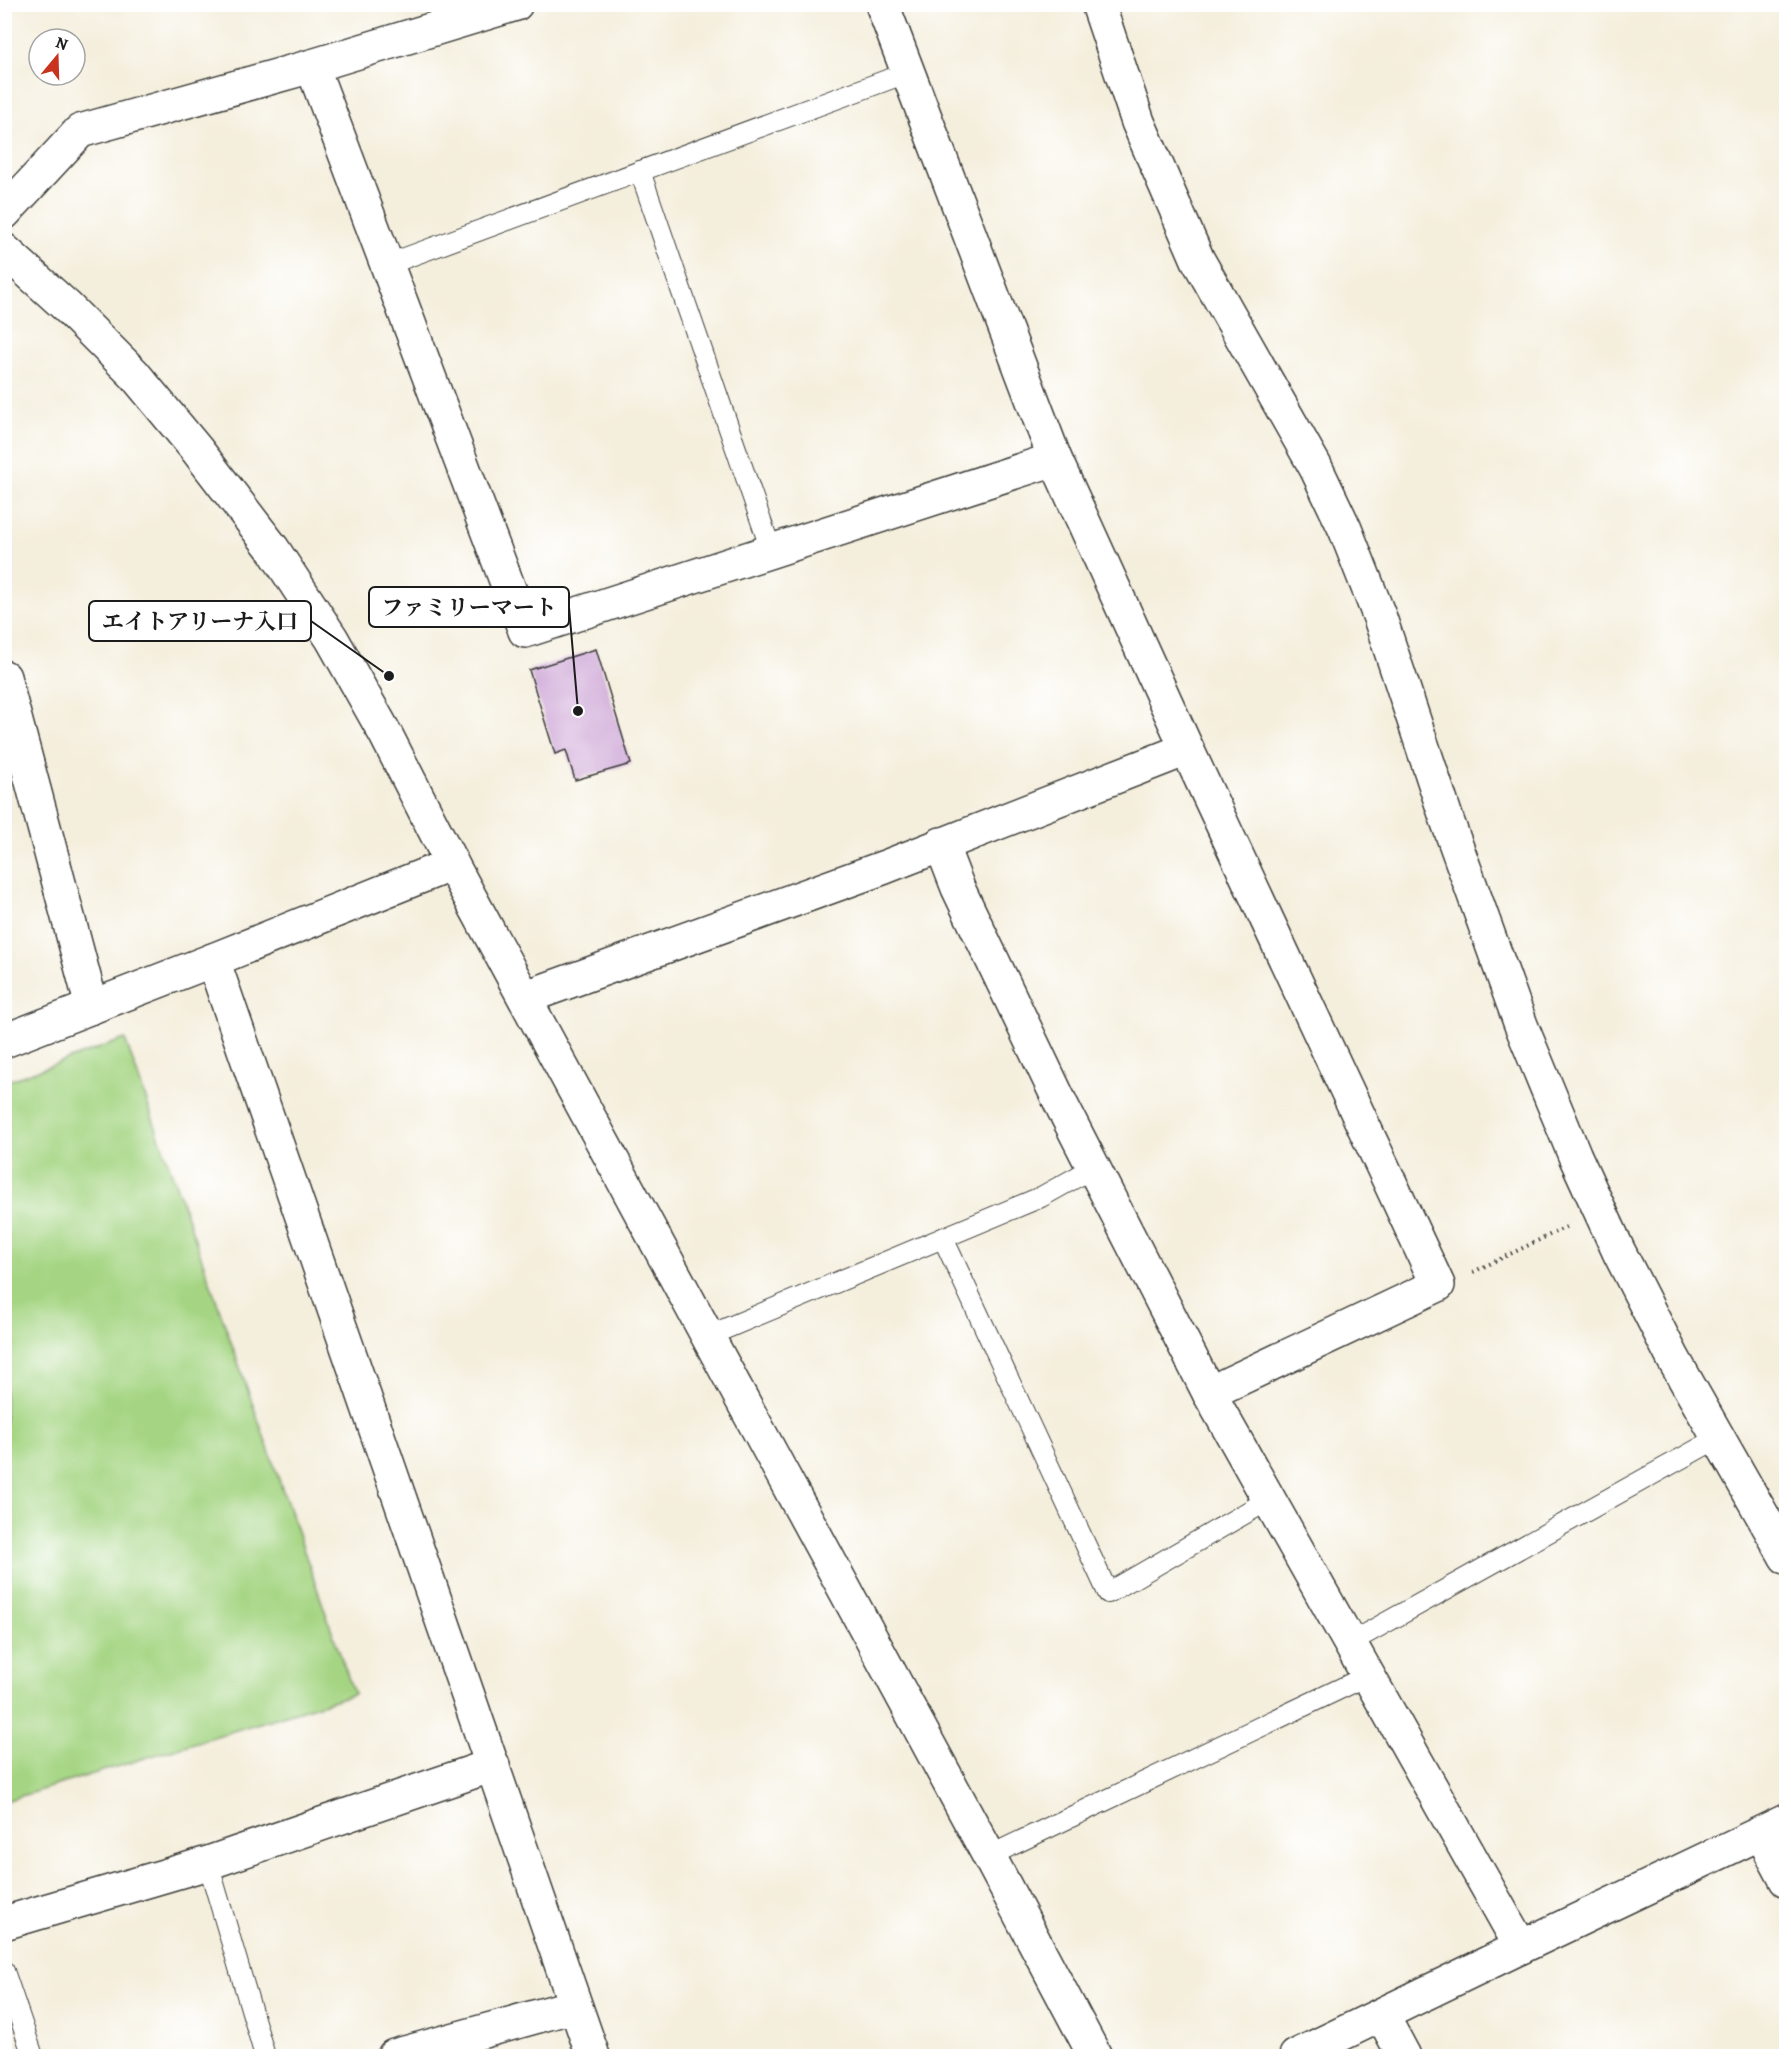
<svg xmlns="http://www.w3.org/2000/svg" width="1791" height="2061" font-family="Alegreya,'Noto Serif JP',serif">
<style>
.green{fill:#a5d583;stroke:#607850;stroke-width:1.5}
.building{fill:#cda5d6}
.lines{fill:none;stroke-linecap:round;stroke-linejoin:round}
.service-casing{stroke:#3c3c39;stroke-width:22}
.minor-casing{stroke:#3c3c39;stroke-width:36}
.tertiary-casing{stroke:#3c3c39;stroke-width:36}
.path{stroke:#3c3c39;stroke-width:4;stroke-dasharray:1.5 4.5;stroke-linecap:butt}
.service{stroke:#fff;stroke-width:20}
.minor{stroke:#fff;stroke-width:33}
.tertiary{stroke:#fff;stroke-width:33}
.leader{fill:none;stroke:#1c1c1c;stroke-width:2}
.callout-dot{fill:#1c1c1c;stroke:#fff;stroke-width:2}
.callout{fill:#fff;stroke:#1c1c1c;stroke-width:2}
.callout-label{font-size:22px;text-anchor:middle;font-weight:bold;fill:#1c1c1c}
</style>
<rect width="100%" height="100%" fill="#fff"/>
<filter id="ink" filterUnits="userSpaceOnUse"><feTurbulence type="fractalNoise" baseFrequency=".0167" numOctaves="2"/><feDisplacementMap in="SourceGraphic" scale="12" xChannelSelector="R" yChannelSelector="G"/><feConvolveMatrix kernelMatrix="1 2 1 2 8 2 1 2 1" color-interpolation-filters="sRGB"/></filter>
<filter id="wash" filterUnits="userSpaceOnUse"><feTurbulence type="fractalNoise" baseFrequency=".008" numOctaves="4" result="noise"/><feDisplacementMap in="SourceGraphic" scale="24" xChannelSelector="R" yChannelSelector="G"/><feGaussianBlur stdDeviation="1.35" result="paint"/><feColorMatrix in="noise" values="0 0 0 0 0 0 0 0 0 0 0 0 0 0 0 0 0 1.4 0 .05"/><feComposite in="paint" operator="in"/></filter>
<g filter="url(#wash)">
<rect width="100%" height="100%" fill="#f4eedc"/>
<!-- green -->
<polygon class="green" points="125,1039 354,1694 5,1801 5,1082"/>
<g id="blocks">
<!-- building -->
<polygon class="building" points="596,649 631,764 575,780 566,750 555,754 529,670"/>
</g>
</g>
<g filter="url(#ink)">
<use href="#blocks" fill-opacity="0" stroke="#3c3c39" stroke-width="1.5"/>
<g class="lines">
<!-- service casing -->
<g class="service-casing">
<g id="service">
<polyline points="640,171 771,550"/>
<polyline points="386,265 906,73"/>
<polyline points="943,1238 1108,1593 1270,1499"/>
<polyline points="708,1336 1041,1197 1093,1168"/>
<polyline points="1351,1642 1718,1438"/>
<polyline points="989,1856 1369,1675"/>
<polyline points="208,1863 265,2056"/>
<polyline points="4,1971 33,2056"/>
</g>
</g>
<!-- minor casing -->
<g class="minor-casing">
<g id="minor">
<polyline points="882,4 1055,459 1187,749 1438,1285 1209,1393"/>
<polyline points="1098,4 1138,122 1198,260 1316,468 1345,529 1380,618 1447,820 1521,1025 1575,1156 1619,1252 1673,1358 1786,1557"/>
<polyline points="312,66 525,631 1055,459"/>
<polyline points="4,213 80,131 312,66 516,4"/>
<polyline points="4,677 92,1007"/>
<polyline points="941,844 958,888 1063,1108 1209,1393 1521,1947"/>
<polyline points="213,960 593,2056"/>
<polyline points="526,997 885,867 1187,749"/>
<polyline points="4,1041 213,960 452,864"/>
<polyline points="1762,1835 1786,1880"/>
<polyline points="4,1923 208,1863 493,1765"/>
<polyline points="1382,2015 1404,2056"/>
<polyline points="394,2056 574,2006"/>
<polyline points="1296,2056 1521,1947 1786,1821"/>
</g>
</g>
<!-- tertiary casing -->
<g class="tertiary-casing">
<polyline id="tertiary" points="4,250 66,306 134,374 197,450 273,549 332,639 386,735 452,864 989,1856 1095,2056"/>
</g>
<!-- path -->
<polyline class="path" points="1473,1272 1566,1227"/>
<!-- service -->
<use href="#service" class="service"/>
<!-- minor -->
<use href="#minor" class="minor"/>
<!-- tertiary -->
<use href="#tertiary" class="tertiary"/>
</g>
</g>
<!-- callouts -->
<path class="leader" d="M578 711L569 607M389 676L311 621"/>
<g class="callout-dot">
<circle cx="578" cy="711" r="6"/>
<circle cx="389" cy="676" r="6"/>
</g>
<g class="callout">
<rect x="369" y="587" width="200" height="40" rx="6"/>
<rect x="89" y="601" width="222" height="40" rx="6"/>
</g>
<g class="callout-label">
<text x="469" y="615">ファミリーマート</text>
<text x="200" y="629">エイトアリーナ入口</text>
</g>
<!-- margin -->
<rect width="1791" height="2061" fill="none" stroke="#fff" stroke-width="24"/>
<!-- north arrow -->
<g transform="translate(57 57) rotate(19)"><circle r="28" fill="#ffffff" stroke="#a4a4a4" stroke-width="1.5"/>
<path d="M0-4.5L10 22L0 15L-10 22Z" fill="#c8321e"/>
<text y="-9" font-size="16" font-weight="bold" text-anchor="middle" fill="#1c1c1c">N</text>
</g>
</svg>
